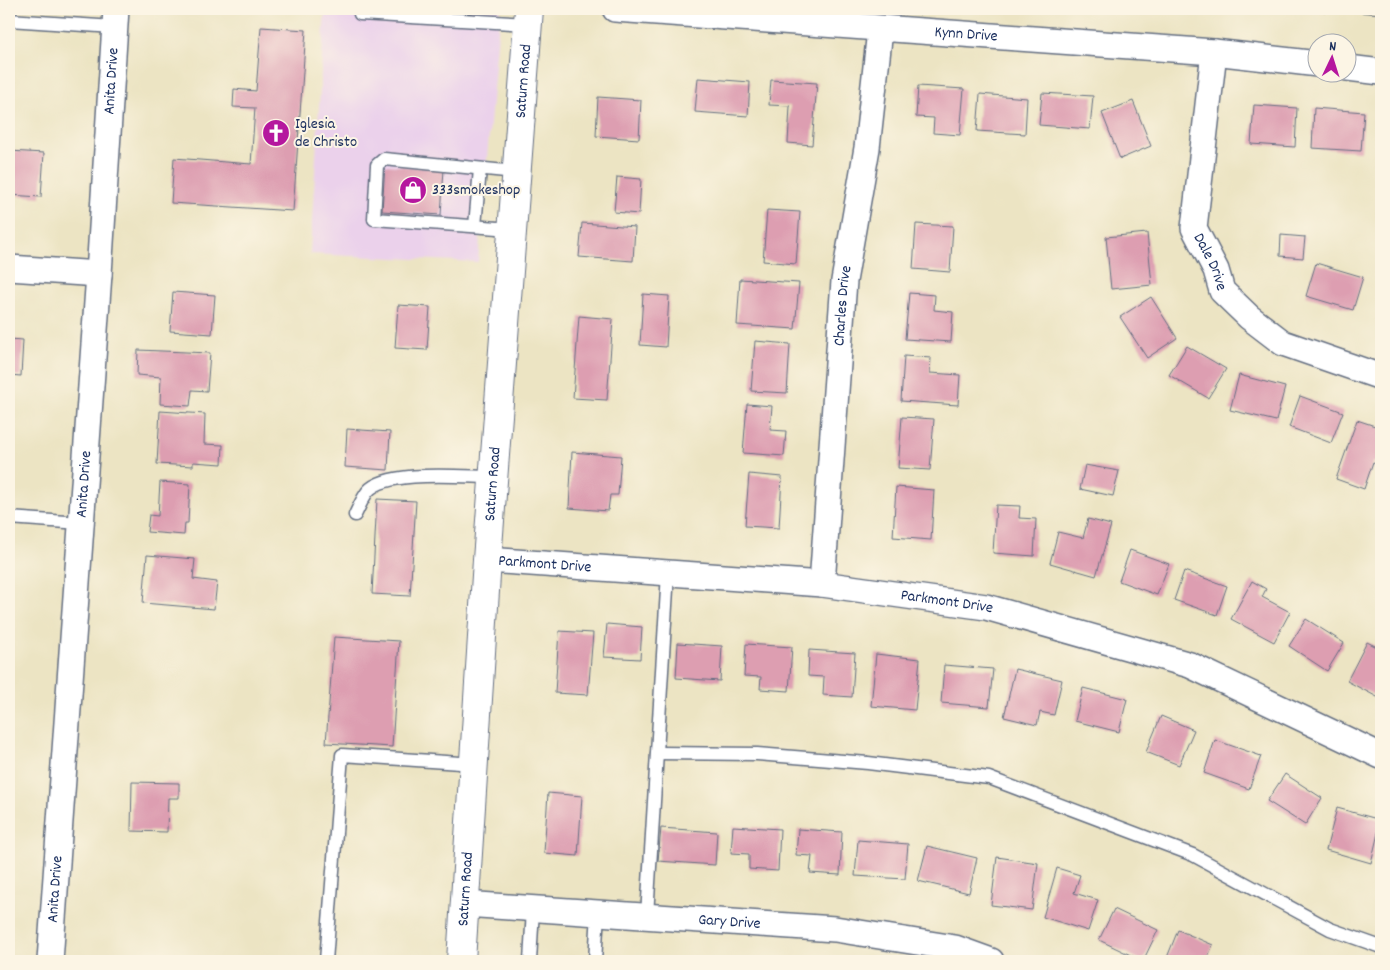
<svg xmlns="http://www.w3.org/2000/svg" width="1390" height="970" font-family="Dekko,sans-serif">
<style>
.built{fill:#ebd1eb}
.building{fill:#dd9eb1}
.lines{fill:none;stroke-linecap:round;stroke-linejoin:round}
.service-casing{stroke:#646e81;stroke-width:15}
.minor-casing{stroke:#646e81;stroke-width:28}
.tertiary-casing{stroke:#646e81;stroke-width:30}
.service{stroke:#fff;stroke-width:12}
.minor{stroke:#fff;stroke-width:25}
.tertiary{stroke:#fff;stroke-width:28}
.labels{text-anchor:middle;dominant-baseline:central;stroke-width:4;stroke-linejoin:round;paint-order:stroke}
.street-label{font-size:16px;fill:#1b2f5e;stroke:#fcf5e5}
.poi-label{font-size:16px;fill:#1b2f5e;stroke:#fcf5e5;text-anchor:start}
</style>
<rect width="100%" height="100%" fill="#fcf5e5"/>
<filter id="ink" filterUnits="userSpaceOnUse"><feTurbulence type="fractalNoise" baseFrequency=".02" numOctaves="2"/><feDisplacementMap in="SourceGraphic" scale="10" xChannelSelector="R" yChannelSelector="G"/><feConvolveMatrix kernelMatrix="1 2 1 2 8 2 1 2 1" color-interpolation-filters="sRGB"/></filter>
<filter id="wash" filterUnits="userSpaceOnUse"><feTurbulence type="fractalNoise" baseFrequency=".0096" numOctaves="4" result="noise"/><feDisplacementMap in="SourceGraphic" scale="20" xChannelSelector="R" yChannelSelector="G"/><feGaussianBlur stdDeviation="1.12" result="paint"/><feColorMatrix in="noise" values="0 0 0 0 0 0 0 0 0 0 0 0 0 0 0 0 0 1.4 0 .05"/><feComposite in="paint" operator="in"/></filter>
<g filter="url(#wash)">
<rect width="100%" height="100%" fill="#ece4c3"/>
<!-- built -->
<polygon class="built" points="325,9 500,9 478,262 310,254"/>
<g id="blocks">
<!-- building -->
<g class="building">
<polygon points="384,9 433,9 433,14"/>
<polygon points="1304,9 1327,9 1327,12"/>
<polygon points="1343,9 1381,9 1381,14 1343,11"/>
<polygon points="261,27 306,30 293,211 171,203 174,158 251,164 255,108 233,107 234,89 256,91"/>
<polygon points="698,78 750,82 748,116 695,112"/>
<polygon points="771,80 817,83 812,145 788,143 790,106 769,105"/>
<polygon points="918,86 964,89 960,135 933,133 934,118 916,117"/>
<polygon points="1042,93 1093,96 1090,129 1039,125"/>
<polygon points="980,94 1027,98 1025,134 977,131"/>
<polygon points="598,97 641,100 639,139 596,136"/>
<polygon points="1133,101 1151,146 1120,159 1102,113"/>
<polygon points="1254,105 1297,108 1295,147 1251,144"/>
<polygon points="1314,108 1364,112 1361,151 1312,148"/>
<polygon points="1378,113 1381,113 1381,149 1376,148"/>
<polygon points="9,151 44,153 41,197 9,195"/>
<polygon points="385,165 444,169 441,215 382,211"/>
<polygon points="617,177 641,179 639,214 614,212"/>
<polygon points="767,210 800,212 796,264 763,261"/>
<polygon points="582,223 635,227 633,261 579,257"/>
<polygon points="916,224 953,226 950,272 913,269"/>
<polygon points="1147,233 1152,285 1111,289 1106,237"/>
<polygon points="1281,235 1305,237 1303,258 1280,256"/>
<polygon points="1316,263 1363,277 1353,310 1306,296"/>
<polygon points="740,279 799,283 795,329 737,325"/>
<polygon points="173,292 215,295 212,334 170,331"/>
<polygon points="909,293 935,295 934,310 953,312 951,342 905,339"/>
<polygon points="643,294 669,296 666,347 640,345"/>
<polygon points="1151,297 1177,338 1147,358 1120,317"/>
<polygon points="398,305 430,307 427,350 395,348"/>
<polygon points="579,316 613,319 607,400 573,398"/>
<polygon points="9,339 23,340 21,376 9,375"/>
<polygon points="755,341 790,344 787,393 751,391"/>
<polygon points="1187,346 1226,369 1208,398 1169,375"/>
<polygon points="138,350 210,353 207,391 192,390 190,406 160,404 161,377 137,375"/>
<polygon points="904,356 931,358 930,373 960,375 958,405 901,401"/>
<polygon points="1239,375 1285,387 1276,421 1230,410"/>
<polygon points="1300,396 1343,412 1331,443 1289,427"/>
<polygon points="747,404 772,406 770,430 786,431 784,456 743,453"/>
<polygon points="160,411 205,414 204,444 223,445 222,464 193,462 193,466 157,464"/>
<polygon points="902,417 934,419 930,470 898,468"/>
<polygon points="1357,420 1381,428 1381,465 1373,462 1364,489 1336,479"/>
<polygon points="347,429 390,432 388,470 345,467"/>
<polygon points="572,452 621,456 618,495 610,495 608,511 569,508"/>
<polygon points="1085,465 1119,471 1113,496 1080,489"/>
<polygon points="749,474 782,477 779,528 745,526"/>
<polygon points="160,482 190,484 188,523 185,523 184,535 147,532 149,515 158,516"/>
<polygon points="896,487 934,490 931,540 893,537"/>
<polygon points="377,499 416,501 410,596 372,594"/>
<polygon points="996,505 1020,506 1019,518 1036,519 1034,556 993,553"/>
<polygon points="1088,519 1111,525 1096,576 1050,563 1058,532 1083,538"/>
<polygon points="1130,550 1169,564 1157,595 1119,581"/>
<polygon points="147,555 195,559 193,579 217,582 214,609 143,603"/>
<polygon points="1184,571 1227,586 1217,615 1174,600"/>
<polygon points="1252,581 1266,589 1262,597 1290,612 1274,642 1231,619"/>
<polygon points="1306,619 1344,643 1327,671 1289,646"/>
<polygon points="607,624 642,627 640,659 604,657"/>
<polygon points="559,631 593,633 588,695 555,693"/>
<polygon points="334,637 399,641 392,747 326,743"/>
<polygon points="1367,642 1381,649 1381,699 1347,681"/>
<polygon points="678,643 722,646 720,681 676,678"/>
<polygon points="746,644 792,647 789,691 760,689 761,677 744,676"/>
<polygon points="809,650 855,653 852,697 823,695 824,677 808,676"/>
<polygon points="876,654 920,659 915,710 871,706"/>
<polygon points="944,665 993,669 989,707 941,703"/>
<polygon points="1015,669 1062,680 1054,715 1040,712 1037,725 1004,717"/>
<polygon points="1083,688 1127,699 1119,732 1075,721"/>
<polygon points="1161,716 1194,730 1179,765 1146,752"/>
<polygon points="1215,740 1261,756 1249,789 1204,773"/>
<polygon points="1285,774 1322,798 1305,825 1267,801"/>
<polygon points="132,782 179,783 179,798 168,798 167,832 131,831"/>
<polygon points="548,793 582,796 578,856 544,853"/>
<polygon points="1337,808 1381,820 1371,863 1326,850"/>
<polygon points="733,826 780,829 778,871 749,869 749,854 731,853"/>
<polygon points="661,828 717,832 715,865 658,861"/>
<polygon points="798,829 842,832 840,875 810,873 812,856 796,855"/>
<polygon points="858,840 908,844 905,879 855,876"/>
<polygon points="927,846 977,858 969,893 918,881"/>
<polygon points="997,857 1038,863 1032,910 991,905"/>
<polygon points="1057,868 1080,875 1074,893 1098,900 1088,931 1043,917"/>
<polygon points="1114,909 1158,930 1143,961 1099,940"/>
<polygon points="1178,930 1213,945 1206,961 1166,960"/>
</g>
</g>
</g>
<g filter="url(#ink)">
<use href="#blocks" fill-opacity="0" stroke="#646e81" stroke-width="1"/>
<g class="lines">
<!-- service casing -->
<g class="service-casing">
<g id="service">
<polyline points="361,9 360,14 528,24"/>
<polyline points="9,20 114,27"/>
<polyline points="475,226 480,169"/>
<polyline points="512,229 374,219 377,165 384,159 516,172"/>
<path d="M 355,515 C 359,507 363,497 368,491 C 387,469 465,477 493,477"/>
<polyline points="9,518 81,523"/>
<polyline points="657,753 757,754 868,763 989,778 1193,855 1330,929 1381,947"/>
<polyline points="647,916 668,573"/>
<polyline points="326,961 342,755 475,764"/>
<polyline points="530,961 533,909"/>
<polyline points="595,961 598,913"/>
</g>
</g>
<!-- minor casing -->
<g class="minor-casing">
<g id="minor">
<path id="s1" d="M 615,9 L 1214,52 L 1318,64"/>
<path id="s2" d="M 1214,52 L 1194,228 L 1216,270 L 1222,291 L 1249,317 L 1283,343 L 1381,377"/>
<polyline points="1348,68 1381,72"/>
<polyline points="9,268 99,274"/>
<path id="s3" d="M 487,560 L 822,584 L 986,607 L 1190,665 L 1381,756"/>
<path id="s4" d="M 822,584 L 844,281 L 867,148 L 880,30"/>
<path id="s5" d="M 464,904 L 835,929 L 955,948 L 991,961"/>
<path id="s6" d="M 50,961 L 99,274 L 116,9"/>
</g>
</g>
<!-- tertiary casing -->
<g class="tertiary-casing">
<g id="tertiary">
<path id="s7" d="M 461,961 L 487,560 L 529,9"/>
</g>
</g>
<!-- service -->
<use href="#service" class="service"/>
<!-- minor -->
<use href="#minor" class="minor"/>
<!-- tertiary -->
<use href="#tertiary" class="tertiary"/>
</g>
</g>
<!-- icons -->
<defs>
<g id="church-disc" transform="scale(1.4375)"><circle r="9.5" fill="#b5179e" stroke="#fcf5e5"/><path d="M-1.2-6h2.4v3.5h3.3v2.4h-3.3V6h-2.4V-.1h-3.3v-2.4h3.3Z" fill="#fff"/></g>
<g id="shop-disc" transform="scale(1.4375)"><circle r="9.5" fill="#b5179e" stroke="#fcf5e5"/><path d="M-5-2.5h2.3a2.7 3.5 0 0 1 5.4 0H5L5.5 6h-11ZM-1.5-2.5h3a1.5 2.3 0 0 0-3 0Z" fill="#fff"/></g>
</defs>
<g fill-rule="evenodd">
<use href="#church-disc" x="276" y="133"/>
<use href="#shop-disc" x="413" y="190"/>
</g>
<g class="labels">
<!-- street labels -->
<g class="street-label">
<text stroke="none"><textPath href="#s1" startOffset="352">Kynn Drive</textPath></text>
<text stroke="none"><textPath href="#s6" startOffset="882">Anita Drive</textPath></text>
<text stroke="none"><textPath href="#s7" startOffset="882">Saturn Road</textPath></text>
<text stroke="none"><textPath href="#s2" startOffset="215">Dale Drive</textPath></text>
<text stroke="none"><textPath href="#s4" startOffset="279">Charles Drive</textPath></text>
<text stroke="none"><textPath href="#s6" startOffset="478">Anita Drive</textPath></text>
<text stroke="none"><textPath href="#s7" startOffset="478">Saturn Road</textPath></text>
<text stroke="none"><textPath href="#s3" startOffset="58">Parkmont Drive</textPath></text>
<text stroke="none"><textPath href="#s3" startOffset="462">Parkmont Drive</textPath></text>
<text stroke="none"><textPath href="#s6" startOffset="72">Anita Drive</textPath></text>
<text stroke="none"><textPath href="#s7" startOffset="72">Saturn Road</textPath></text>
<text stroke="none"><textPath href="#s5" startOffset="266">Gary Drive</textPath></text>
</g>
<!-- poi labels -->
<g class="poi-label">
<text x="295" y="124">Iglesia<tspan x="295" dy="18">de Christo</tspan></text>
<text x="432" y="190">333smokeshop</text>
</g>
</g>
<!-- margin -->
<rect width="1390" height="970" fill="none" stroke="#fcf5e5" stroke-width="30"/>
<!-- north arrow -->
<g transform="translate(1332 58) rotate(4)"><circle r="24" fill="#fcf5e5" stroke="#a2a6af"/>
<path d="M0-4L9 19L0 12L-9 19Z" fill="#b5179e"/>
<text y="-8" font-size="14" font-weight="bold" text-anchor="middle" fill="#1b2f5e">N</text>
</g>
</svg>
